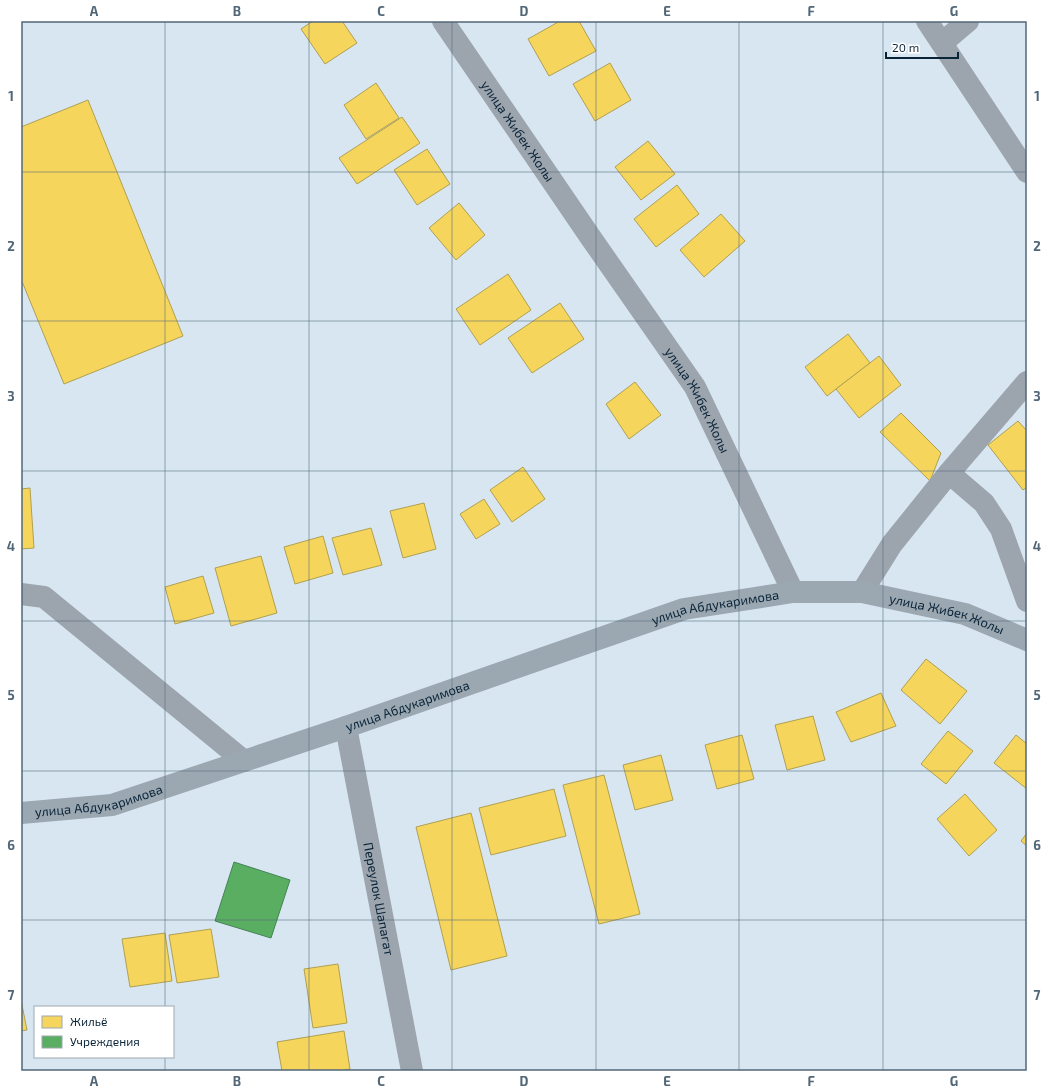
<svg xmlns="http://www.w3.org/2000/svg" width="1048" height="1092" font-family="'Exo 2',sans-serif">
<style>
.homes{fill:#f6d55c;stroke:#afa051}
.public{fill:#5aae61;stroke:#428454}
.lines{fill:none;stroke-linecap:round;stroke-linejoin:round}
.minor{stroke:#9ca5ae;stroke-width:22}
.major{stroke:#9ba8b2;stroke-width:22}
.grid{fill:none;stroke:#516778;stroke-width:1;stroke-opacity:0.55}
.labels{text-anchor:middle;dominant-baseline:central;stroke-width:4;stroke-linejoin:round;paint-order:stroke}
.street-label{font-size:13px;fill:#092337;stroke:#fff}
.neatline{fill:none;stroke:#516778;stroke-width:1.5}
.grid-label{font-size:13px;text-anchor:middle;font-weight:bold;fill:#516778}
</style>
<rect width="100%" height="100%" fill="#d8e6f2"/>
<!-- homes -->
<g class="homes">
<polygon points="313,21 342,21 357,43 325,64 301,29"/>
<polygon points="560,21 579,21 596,51 549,76 528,39"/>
<polygon points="610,63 631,100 595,121 573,84"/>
<polygon points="376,83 399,118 366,139 344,105"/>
<polygon points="88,100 183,336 64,384 21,279 21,127"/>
<polygon points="402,117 420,143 357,184 339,158"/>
<polygon points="648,141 675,174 641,200 615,167"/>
<polygon points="427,149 450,184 417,205 394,170"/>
<polygon points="677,185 699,214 656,247 634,219"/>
<polygon points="459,203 485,235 456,260 429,228"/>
<polygon points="721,214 745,241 704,277 680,250"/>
<polygon points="508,274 531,310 480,345 456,309"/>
<polygon points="560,303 584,339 532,373 508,338"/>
<polygon points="848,334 870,363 827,396 805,367"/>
<polygon points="879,356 901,385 859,418 836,389"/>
<polygon points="635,382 661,415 629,439 606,404"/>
<polygon points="901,413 941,453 930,481 880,432"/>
<polygon points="1018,421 1027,431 1027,487 1023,490 988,445"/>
<polygon points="523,467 545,499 512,522 490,490"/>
<polygon points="30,488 34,548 21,549 21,489"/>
<polygon points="484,499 500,524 476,539 460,514"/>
<polygon points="424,503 436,549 403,558 390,511"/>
<polygon points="371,528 382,565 343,575 332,538"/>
<polygon points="323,536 333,573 295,584 284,547"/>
<polygon points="261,556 277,613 231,626 215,568"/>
<polygon points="203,576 214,613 175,624 165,587"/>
<polygon points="926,659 967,691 940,724 901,690"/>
<polygon points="881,693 896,726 851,742 836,712"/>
<polygon points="813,716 825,760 787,770 775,725"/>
<polygon points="948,731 973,751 946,784 921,764"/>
<polygon points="742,735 754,779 717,789 705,745"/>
<polygon points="1016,735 1027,744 1027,789 994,763"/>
<polygon points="661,755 673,800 635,810 623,765"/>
<polygon points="604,775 640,914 599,924 563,785"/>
<polygon points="554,789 566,836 491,855 479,808"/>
<polygon points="965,794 997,830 969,856 937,819"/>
<polygon points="471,813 507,956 451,970 416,827"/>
<polygon points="1027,833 1027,846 1021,841"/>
<polygon points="211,929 219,977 177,983 169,935"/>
<polygon points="165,933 172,981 130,987 122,939"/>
<polygon points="338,964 347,1023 313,1028 304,969"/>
<polygon points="21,1000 27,1030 21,1031"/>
<polygon points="344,1031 350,1069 338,1071 282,1071 277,1042"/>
</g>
<!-- public -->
<polygon class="public" points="234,862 290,880 271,938 215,921"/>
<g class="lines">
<!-- minor -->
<g class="minor">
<path id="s1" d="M 443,21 L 591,238 L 695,387 L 793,592"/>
<polyline points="927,21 1027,172"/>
<polyline points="942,43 968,21"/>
<polyline points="949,473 984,503 1001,529 1027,601"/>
<polyline points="862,592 892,544 949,473 1027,382"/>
<polyline points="21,594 44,597 244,761"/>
<path id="s2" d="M 346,727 L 412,1071"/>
</g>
<!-- major -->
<path class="major" id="s3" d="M 21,813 L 112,805 L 346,727 L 684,609 L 793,592 L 862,592 L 965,614 L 1027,640"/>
</g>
<!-- grid -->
<path class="grid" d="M 165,21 L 165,1007M 309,21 L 309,1071M 452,21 L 452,1071M 596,21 L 596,1071M 739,21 L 739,1071M 883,21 L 883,1071M 21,172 L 1027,172M 21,321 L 1027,321M 21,471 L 1027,471M 21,621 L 1027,621M 21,771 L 1027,771M 21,920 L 1027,920M 165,1057 L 165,1071"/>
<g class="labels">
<!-- street labels -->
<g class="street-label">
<text stroke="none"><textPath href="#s1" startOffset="133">улица Жибек Жолы</textPath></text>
<text stroke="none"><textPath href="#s1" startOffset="457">улица Жибек Жолы</textPath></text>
<text stroke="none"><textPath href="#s3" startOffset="727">улица Абдукаримова</textPath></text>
<text stroke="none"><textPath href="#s3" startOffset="963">улица Жибек Жолы</textPath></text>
<text stroke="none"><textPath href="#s3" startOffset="403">улица Абдукаримова</textPath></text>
<text stroke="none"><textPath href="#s3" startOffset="79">улица Абдукаримова</textPath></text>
<text stroke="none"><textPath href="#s2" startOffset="175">Переулок Шапагат</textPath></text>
</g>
</g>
<!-- border -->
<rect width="1048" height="1092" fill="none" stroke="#ffffff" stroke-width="44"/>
<!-- legend -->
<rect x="34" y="1006" width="140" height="52" fill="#ffffff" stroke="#9da7af"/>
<rect x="42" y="1016" width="20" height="12" fill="#f6d55c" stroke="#9da7af"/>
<text x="70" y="1026" font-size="12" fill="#092337">Жильё</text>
<rect x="42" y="1036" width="20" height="12" fill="#5aae61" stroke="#9da7af"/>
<text x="70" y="1046" font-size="12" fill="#092337">Учреждения</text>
<!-- scale -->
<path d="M886 52v6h72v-6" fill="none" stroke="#092337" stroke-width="2"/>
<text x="892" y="52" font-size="12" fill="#092337" stroke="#ffffff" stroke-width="3" paint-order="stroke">20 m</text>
<rect x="22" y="22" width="1004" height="1048" class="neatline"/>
<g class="grid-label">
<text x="94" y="16">A</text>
<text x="237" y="16">B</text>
<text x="381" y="16">C</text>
<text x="524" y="16">D</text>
<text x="667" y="16">E</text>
<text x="811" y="16">F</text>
<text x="954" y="16">G</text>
<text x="11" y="101">1</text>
<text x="1037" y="101">1</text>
<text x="11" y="251">2</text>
<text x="1037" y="251">2</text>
<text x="11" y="401">3</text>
<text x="1037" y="401">3</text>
<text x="11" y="551">4</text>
<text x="1037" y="551">4</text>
<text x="11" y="700">5</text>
<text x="1037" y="700">5</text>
<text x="11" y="850">6</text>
<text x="1037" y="850">6</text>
<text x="11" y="1000">7</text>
<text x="1037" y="1000">7</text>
<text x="94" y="1086">A</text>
<text x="237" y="1086">B</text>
<text x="381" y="1086">C</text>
<text x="524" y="1086">D</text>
<text x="667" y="1086">E</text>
<text x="811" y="1086">F</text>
<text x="954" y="1086">G</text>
</g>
</svg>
